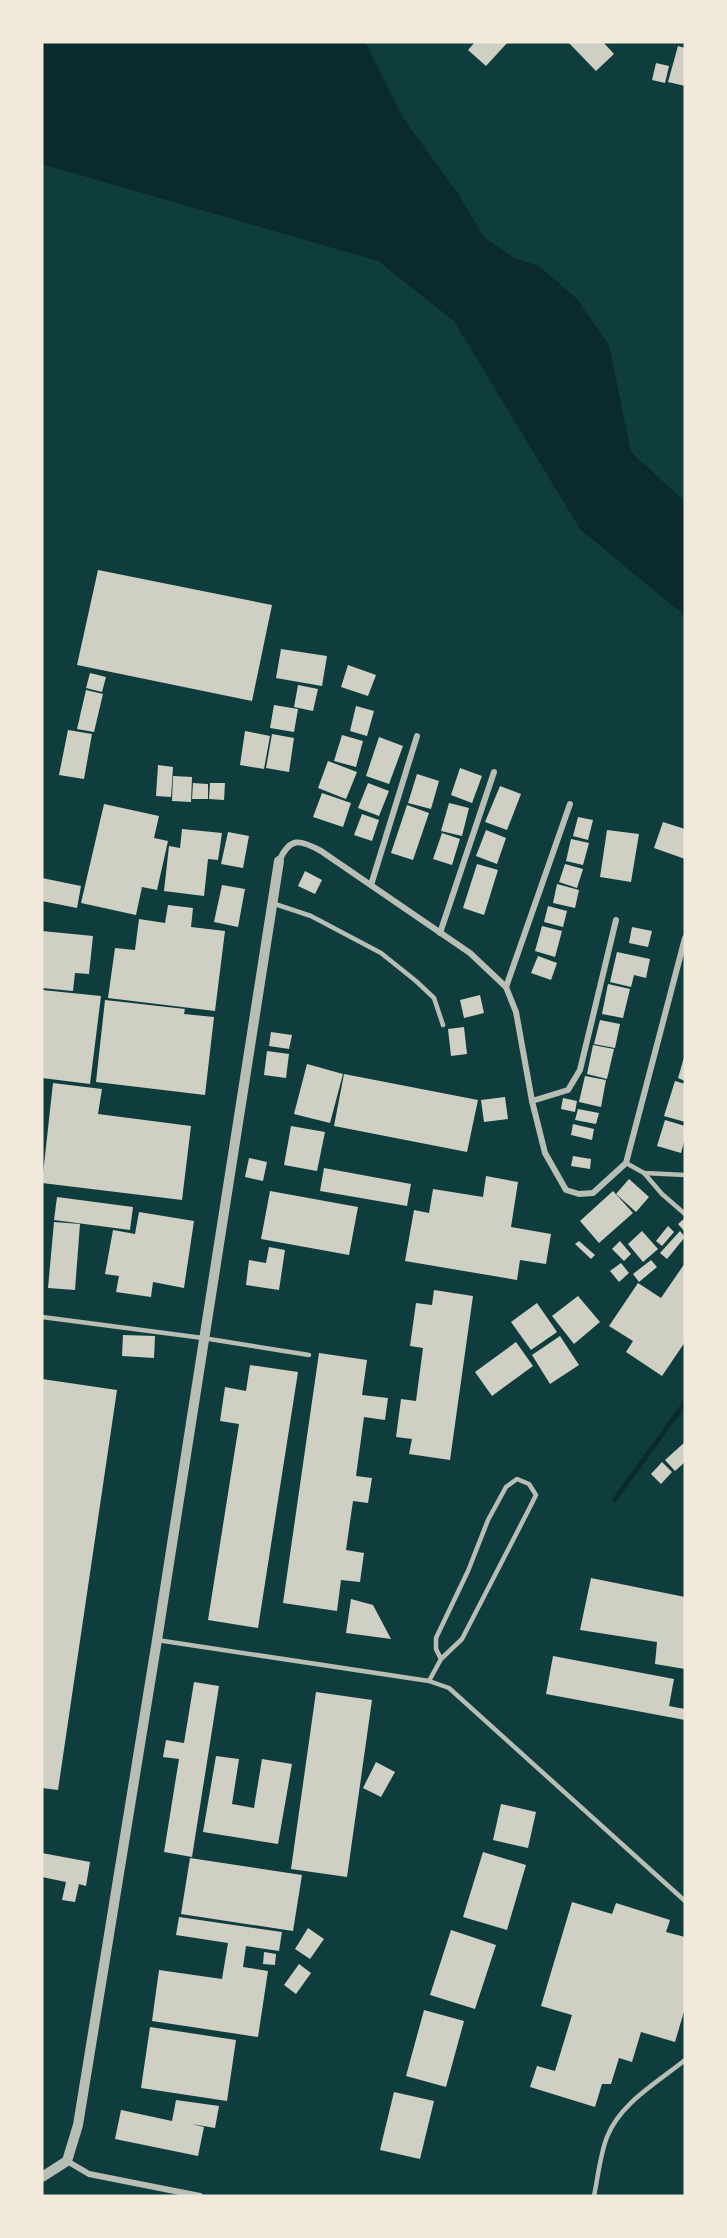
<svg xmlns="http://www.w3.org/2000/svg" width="727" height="2238" font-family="'Times New Roman',serif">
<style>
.water{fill:#0a2a2b}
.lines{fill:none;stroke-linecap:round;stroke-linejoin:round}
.stream{stroke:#0a2a2b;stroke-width:5}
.building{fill:#cfcfc3}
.service{stroke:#b8beb3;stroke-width:4.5}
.minor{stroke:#b8beb3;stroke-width:6}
.tertiary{stroke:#b8beb3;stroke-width:10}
</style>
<rect width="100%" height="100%" fill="#0f3d3e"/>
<!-- water -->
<polygon class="water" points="42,42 365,42 403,118 457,192 484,237 514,258 539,266 577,299 609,345 631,452 685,502 685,616 580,529 454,321 378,261 42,164"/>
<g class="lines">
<!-- stream -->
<polyline class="stream" points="615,1499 685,1403"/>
</g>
<!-- building -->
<g class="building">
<polygon points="475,42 508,42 486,66 468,50"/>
<polygon points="568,42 603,42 614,54 596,71"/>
<polygon points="678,46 685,48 685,86 668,82"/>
<polygon points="656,63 669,66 665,83 652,80"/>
<polygon points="98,570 272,605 252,701 77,665"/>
<polygon points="281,649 327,656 322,686 276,678"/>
<polygon points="348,665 376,675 368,696 341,687"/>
<polygon points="90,673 106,677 102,692 86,688"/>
<polygon points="298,685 318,689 313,711 294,707"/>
<polygon points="86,690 103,694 94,732 77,729"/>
<polygon points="274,705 298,709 294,732 270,728"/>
<polygon points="356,706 374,711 367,736 350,731"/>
<polygon points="68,730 92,734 84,779 59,775"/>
<polygon points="245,731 270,736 264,769 240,765"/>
<polygon points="272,734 294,738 289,772 266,768"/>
<polygon points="342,735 363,741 356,767 334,761"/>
<polygon points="379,737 403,746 389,784 366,776"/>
<polygon points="328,761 357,772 346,799 318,788"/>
<polygon points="158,765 173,767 171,797 156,796"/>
<polygon points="460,768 482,776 472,803 451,795"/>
<polygon points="417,774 439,781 431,809 408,803"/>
<polygon points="173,776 192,777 191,802 172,801"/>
<polygon points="193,783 208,784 208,799 192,799"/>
<polygon points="210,783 225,783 224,800 209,799"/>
<polygon points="368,783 389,791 379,816 358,808"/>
<polygon points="500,786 521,794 507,830 485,822"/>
<polygon points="322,793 351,803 343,827 313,817"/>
<polygon points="449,803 469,808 462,836 441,831"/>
<polygon points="104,804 159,816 154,838 168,841 157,890 142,887 136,915 81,903"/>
<polygon points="407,805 429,813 413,860 391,853"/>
<polygon points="362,814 379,820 372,841 354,835"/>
<polygon points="578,817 593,820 588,840 573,836"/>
<polygon points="663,822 685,829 685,859 654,848"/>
<polygon points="182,829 222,833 218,860 208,859 204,896 164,891 169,846 180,848"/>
<polygon points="486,830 506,838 497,864 476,856"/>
<polygon points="607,830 639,834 631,882 600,877"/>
<polygon points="228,832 249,836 243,868 221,864"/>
<polygon points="442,833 460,839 452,865 433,859"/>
<polygon points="571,839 589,843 583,865 566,861"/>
<polygon points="477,864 498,870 484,915 463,908"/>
<polygon points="565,864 583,869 577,888 559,882"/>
<polygon points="305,871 322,880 315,894 298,886"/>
<polygon points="42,878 81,886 77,908 42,901"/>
<polygon points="557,884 579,890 575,908 553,903"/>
<polygon points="222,885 245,889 238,927 214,922"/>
<polygon points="168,905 193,908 191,927 225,931 215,1011 108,998 115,948 135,950 139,919 165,923"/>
<polygon points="548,906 567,911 563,927 544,922"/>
<polygon points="542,926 562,931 555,957 535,951"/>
<polygon points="632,927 652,931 648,947 629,943"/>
<polygon points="42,931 93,936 89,974 75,973 73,991 42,988"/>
<polygon points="617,952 650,959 646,978 634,975 631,987 610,982"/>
<polygon points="538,956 557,963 551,980 531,973"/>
<polygon points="608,984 630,989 623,1018 602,1014"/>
<polygon points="42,990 101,996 90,1084 42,1078"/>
<polygon points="480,995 484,1013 464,1018 460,1000"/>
<polygon points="105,1000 185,1009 184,1014 214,1017 205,1095 96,1082"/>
<polygon points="600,1020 620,1024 615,1048 594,1044"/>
<polygon points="464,1027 467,1054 451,1056 448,1029"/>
<polygon points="271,1032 292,1035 289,1049 269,1046"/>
<polygon points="593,1045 614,1049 607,1079 587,1074"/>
<polygon points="267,1051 289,1054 286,1078 264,1075"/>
<polygon points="685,1054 685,1081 678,1078"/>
<polygon points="307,1064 343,1074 330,1123 294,1114"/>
<polygon points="344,1074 478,1100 467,1152 334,1126"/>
<polygon points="585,1076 606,1080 601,1107 579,1102"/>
<polygon points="675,1081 685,1084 685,1122 664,1116"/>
<polygon points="53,1083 102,1089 98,1114 191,1126 182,1200 42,1183"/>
<polygon points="505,1097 508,1119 484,1122 481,1100"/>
<polygon points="563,1098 577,1101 575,1112 561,1109"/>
<polygon points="578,1109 599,1113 596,1124 575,1120"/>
<polygon points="665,1120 685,1126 685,1138 681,1153 657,1146"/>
<polygon points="573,1124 594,1129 592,1140 571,1135"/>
<polygon points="291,1126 325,1132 317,1171 284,1165"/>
<polygon points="573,1156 591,1159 590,1169 571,1166"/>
<polygon points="249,1158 267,1162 263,1181 245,1177"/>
<polygon points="324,1168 411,1184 407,1206 320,1191"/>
<polygon points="486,1176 518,1182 511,1227 551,1234 546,1264 520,1260 517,1280 405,1261 414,1210 429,1213 433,1189 483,1197"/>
<polygon points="629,1179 649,1197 636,1212 616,1194"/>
<polygon points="270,1191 358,1207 349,1255 261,1239"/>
<polygon points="613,1191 633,1213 599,1243 580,1221"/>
<polygon points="57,1197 133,1207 130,1230 54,1220"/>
<polygon points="139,1212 194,1221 184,1288 153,1282 151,1297 116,1292 119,1276 105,1274 113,1230 135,1234"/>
<polygon points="685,1218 685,1232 678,1224"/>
<polygon points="54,1222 80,1224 75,1290 48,1288"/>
<polygon points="668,1226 674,1232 662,1246 656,1241"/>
<polygon points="642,1231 658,1249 643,1262 628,1244"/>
<polygon points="680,1231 685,1237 667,1259 660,1253"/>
<polygon points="579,1241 595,1255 591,1259 575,1244"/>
<polygon points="620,1241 631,1254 624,1261 612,1249"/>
<polygon points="269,1247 285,1250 279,1290 246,1285 249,1260 266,1263"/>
<polygon points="651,1260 657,1267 639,1282 633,1274"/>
<polygon points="621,1263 629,1273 619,1282 610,1271"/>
<polygon points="685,1263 685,1342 662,1376 626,1352 633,1341 609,1326 638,1283 661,1298"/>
<polygon points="434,1290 473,1296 450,1460 409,1454 412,1439 396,1437 401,1399 416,1401 423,1348 410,1346 416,1303 432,1305"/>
<polygon points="578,1296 600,1322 574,1344 552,1316"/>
<polygon points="537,1303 557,1332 531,1350 511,1322"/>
<polygon points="123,1335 155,1336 154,1358 122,1356"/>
<polygon points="560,1336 579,1365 550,1384 532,1355"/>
<polygon points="516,1342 533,1366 492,1396 475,1372"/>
<polygon points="319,1353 367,1360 362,1395 388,1398 385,1420 364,1417 356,1476 372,1478 368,1503 353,1501 346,1550 364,1553 360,1582 341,1580 337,1611 283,1603"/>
<polygon points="250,1365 298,1372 258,1628 208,1620 239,1424 220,1421 225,1387 246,1391"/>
<polygon points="42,1379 117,1390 58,1790 42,1788"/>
<polygon points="685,1442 685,1462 675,1471 665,1460"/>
<polygon points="662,1462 672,1472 661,1484 651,1474"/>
<polygon points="591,1578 685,1597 685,1669 655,1664 657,1642 580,1630"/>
<polygon points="351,1599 373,1605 391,1639 346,1633"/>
<polygon points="553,1656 674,1679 669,1706 685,1709 685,1720 546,1694"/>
<polygon points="194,1682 219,1686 192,1857 164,1852 179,1759 163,1757 166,1740 184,1743"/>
<polygon points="316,1692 372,1700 347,1877 291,1869"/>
<polygon points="216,1756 239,1759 232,1804 254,1808 262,1759 292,1764 278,1844 203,1832"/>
<polygon points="376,1762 395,1772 381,1797 363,1788"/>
<polygon points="501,1804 536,1812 528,1848 493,1840"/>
<polygon points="483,1852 526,1865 507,1930 463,1917"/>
<polygon points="42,1853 90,1862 86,1886 79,1884 75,1902 62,1900 66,1882 42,1877"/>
<polygon points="190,1858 302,1875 293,1931 181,1914"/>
<polygon points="572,1902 612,1914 616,1903 670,1920 666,1932 685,1937 685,2008 675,2042 641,2032 632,2062 619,2058 611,2084 602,2084 595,2107 530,2087 537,2066 555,2071 572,2015 541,2006"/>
<polygon points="179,1917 282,1932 279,1951 246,1946 243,1967 268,1971 258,2037 152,2021 159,1970 222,1979 228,1943 176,1935"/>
<polygon points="308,1928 324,1939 310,1959 295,1949"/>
<polygon points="451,1930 496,1945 475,2009 430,1995"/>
<polygon points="264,1952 276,1954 275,1965 263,1964"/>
<polygon points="299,1964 311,1973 296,1994 284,1985"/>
<polygon points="424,2010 464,2021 446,2087 406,2076"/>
<polygon points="150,2027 236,2040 227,2101 141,2088"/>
<polygon points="394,2092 434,2101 420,2159 380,2150"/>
<polygon points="176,2100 219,2106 215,2128 192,2124 204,2127 198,2156 115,2139 121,2110 172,2121"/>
</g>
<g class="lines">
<!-- service -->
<g class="service">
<polyline points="272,903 311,916 381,953 416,981 434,998 443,1025"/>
<polyline points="626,1163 644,1173 685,1175"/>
<polyline points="644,1173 662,1194 685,1214"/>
<polyline points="42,1317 203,1338 309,1355"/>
<polyline points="157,1640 429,1681 449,1688 685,1901"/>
<polyline points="429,1681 441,1659 462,1639 528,1511 536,1495 529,1484 517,1479 506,1487 488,1520 468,1571 436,1638 436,1649 441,1659"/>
<path d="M 594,2196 C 598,2177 600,2155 607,2137 C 620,2103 658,2082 685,2060"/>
</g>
<!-- minor -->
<g class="minor">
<path d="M 279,861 C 290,837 299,839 321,851 L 470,953 L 506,987 L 516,1012 L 532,1101 L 545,1153 L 566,1190 L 579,1194 L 593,1193 L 626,1163 L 685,938"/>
<polyline points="371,885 417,736"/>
<polyline points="440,933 494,772"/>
<polyline points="506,987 570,804"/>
<polyline points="532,1101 568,1090 580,1070 616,920"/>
<polyline points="67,2161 89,2174 200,2196"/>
</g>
<!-- tertiary -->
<polyline class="tertiary" points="42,2177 67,2161 78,2125 157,1640 279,861"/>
</g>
<!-- border -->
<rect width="727" height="2238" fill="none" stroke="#f1e9da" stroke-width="87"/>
</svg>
